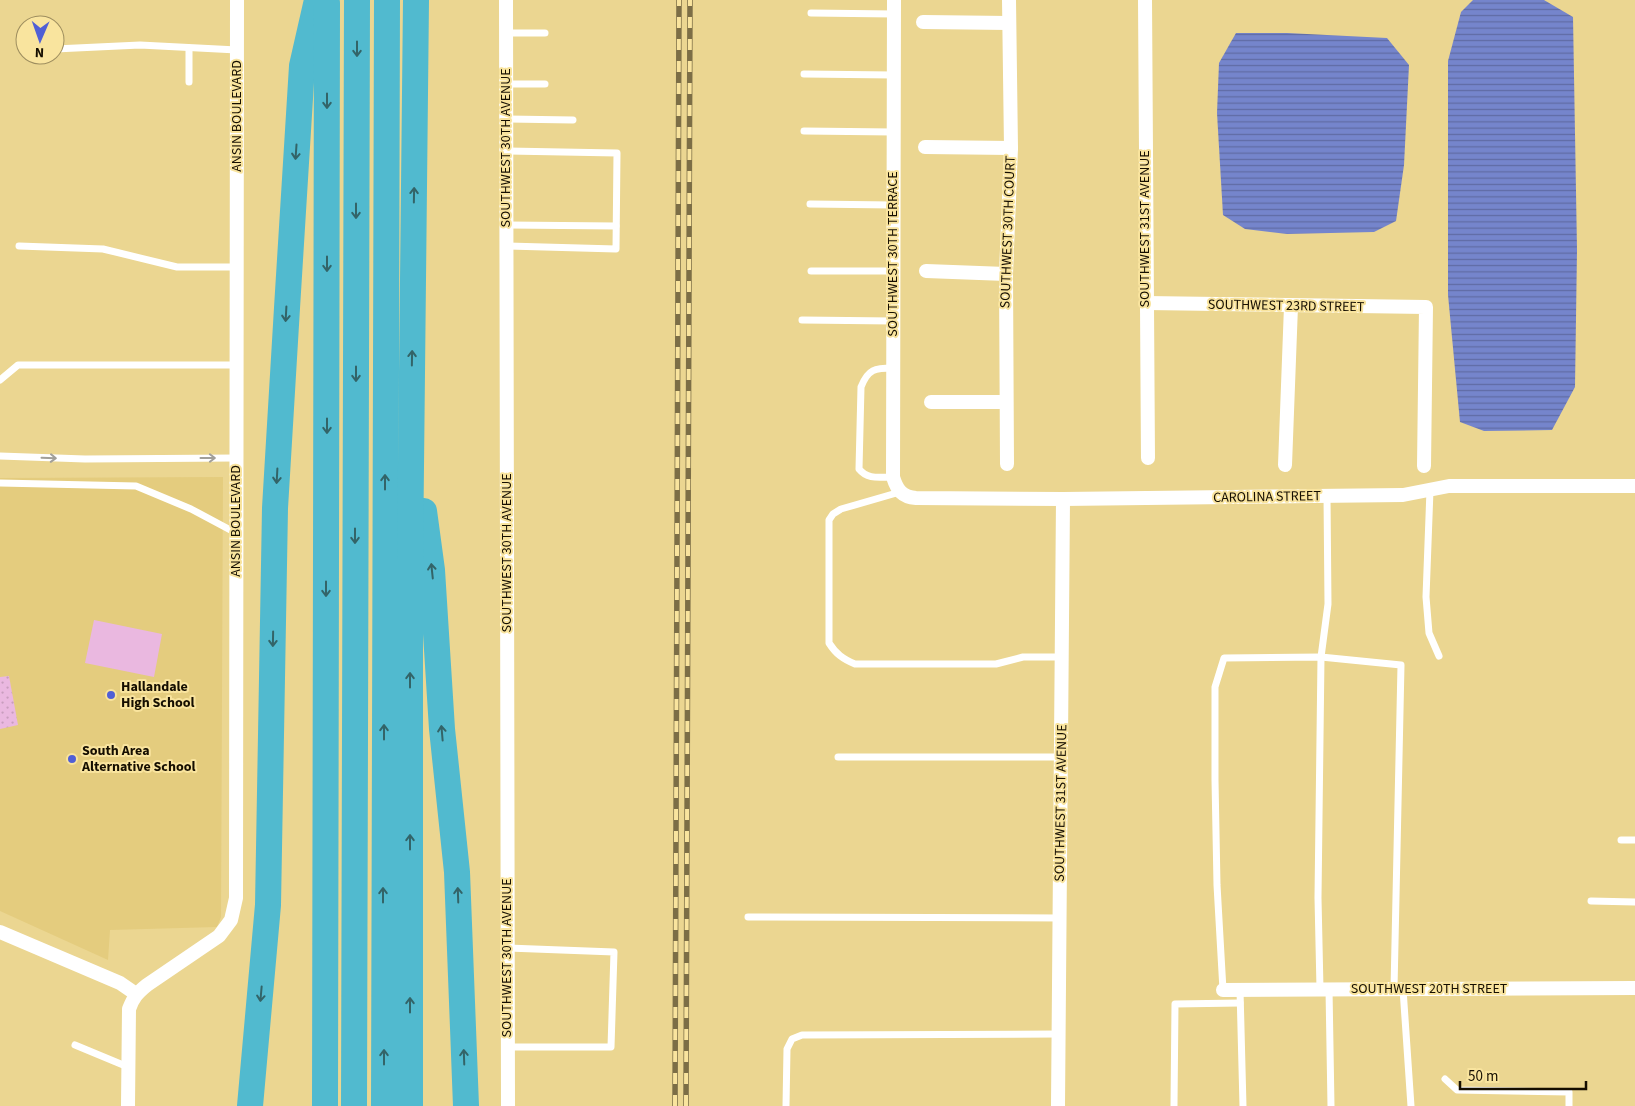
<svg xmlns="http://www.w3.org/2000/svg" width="1635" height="1106" font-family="'Source Sans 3',sans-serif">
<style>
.built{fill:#e4cc7e}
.grass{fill:url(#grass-dots)}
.pitch{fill:#eab8e0}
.water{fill:url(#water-rules)}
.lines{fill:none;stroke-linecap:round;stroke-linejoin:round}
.lane{stroke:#fff;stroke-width:7}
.street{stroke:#fff;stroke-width:14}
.highway{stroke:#51bacf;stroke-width:26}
.rail-casing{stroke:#7c6e46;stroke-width:5.5}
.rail{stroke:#f9e49e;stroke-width:4;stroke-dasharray:11;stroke-linecap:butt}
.oneway{stroke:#336468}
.oneway2{stroke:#a19f99}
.poi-dot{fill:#505fd5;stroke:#f9e49e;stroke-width:2}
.labels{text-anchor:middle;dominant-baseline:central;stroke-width:4;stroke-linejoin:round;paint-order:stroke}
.street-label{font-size:14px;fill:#150e00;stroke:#f9e49e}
.poi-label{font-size:14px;font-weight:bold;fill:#150e00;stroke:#f9e49e;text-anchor:start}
</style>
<defs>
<pattern id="grass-dots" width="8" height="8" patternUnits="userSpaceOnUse" patternTransform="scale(1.25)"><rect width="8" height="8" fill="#eab8e0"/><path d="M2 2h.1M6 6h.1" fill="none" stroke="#c89dbe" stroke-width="1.8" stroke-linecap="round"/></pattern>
<pattern id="water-rules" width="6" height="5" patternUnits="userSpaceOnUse" patternTransform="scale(1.25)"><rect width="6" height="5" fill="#7585cc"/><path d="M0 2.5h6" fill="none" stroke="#5f6ba3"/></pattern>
</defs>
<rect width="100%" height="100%" fill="#ebd691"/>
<!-- built -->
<polygon class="built" points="223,477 221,917 217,927 110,930 108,960 0,911 0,478"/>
<!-- grass -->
<polygon class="grass" points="9,676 18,725 0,729 0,677"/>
<!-- pitch -->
<polygon class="pitch" points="94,620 162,634 154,677 85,663"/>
<!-- water -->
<g class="water">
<polygon points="1473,0 1544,0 1573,17 1577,250 1575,387 1552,430 1484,431 1460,422 1448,295 1448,61 1461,12"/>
<polygon points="1236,33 1287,33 1387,38 1409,65 1404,165 1396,221 1374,232 1287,234 1245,229 1223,215 1217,113 1219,63"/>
</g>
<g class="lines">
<!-- lane -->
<g class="lane">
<polyline points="811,13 894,14"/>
<polyline points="506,33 545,33"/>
<polyline points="55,49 140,45 237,50"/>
<polyline points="804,74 893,75"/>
<polyline points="189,82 189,48"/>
<polyline points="506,84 545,84"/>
<polyline points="506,119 573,120"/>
<polyline points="804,131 893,132"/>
<polyline points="506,151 617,153 616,249 506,246"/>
<polyline points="810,204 893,205"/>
<polyline points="506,225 616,226"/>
<polyline points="19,246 103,249 177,267 236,267"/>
<polyline points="811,271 893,271"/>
<polyline points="802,320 893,321"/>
<path d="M 893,368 C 875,368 868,369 861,387 L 859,469 C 868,480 879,477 893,477"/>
<polyline points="0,380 18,365 237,365"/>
<polyline points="0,456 85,459 236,458"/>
<polyline points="0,483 136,486 191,509 236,533"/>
<polyline points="1430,490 1426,597 1429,633 1439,656"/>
<path d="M 900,492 L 841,509 L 833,514 L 829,520 L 829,643 C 836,654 843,659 855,664 L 996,664 L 1023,657 L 1062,657"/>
<polyline points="1327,496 1328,604 1321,657 1401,665 1394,989"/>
<polyline points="838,757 1061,757"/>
<polyline points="1621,840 1635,840"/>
<polyline points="1591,901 1635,902"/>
<polyline points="748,917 1060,918"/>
<polyline points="507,948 614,952 611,1047 508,1047"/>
<polyline points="1329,989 1331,1106"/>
<polyline points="1403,989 1411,1106"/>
<polyline points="1223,990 1217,885 1215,780 1215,687 1224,658 1321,657 1318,898 1320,989"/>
<polyline points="1240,990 1243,1106"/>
<polyline points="75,1045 128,1067"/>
<polyline points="1445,1079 1457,1090 1569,1092 1569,1106"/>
<polyline points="786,1106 787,1049 792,1039 802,1035 1059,1034"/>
<polyline points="1174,1106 1175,1004 1240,1003"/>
</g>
<!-- street -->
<g class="street">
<polyline points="506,0 508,1106"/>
<path d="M 894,0 L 893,477 C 897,490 902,497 916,498 L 1063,499 L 1403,495 L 1449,486 L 1635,486"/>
<polyline points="1145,0 1148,458"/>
<polyline points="923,22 1009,23"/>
<polyline points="925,147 1011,148"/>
<polyline points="926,271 1006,274"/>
<polyline points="1146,303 1426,307 1424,466"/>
<polyline points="931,402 1005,402"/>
<polyline points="1007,464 1006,274 1011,148 1009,0"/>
<polyline points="1285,465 1291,306"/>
<polyline points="0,932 120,983 136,994"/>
<polyline points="1223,990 1635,988"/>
<path d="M 128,1106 L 129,1009 C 133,998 137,993 147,985 L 219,936 L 231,920 L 236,898 L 237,0"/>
<polyline points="1058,1106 1063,499"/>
</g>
<!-- highway -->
<g class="highway">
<polyline points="424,511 432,570 442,729 457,872 466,1106"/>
<polyline points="250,1106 268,905 275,508 287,308 302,66 317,0"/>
<polyline points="325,1106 327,3"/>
<polyline points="354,1106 357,0"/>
<polyline points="384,1106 387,0"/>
<polyline points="410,1106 410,559 416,0"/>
</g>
<!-- rail casing -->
<g class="rail-casing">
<g id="rail">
<polyline points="675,1106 679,0"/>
<polyline points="686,1106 690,0"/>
</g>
</g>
<!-- rail -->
<use href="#rail" class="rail"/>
</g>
<!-- one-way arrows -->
<defs><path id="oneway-shaft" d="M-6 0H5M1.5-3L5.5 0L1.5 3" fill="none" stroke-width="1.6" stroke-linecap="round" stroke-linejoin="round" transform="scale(1.25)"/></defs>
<g class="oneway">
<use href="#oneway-shaft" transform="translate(357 49) rotate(90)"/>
<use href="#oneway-shaft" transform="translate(327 101) rotate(90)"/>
<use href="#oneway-shaft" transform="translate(296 152) rotate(94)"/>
<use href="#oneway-shaft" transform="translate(414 195) rotate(-89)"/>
<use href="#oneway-shaft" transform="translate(356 211) rotate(90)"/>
<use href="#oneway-shaft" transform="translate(327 264) rotate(90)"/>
<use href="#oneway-shaft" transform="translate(286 314) rotate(93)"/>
<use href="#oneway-shaft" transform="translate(412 358) rotate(-89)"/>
<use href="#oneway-shaft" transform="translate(356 374) rotate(90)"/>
<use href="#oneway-shaft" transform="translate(327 426) rotate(90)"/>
<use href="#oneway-shaft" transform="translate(277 476) rotate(93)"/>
<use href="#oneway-shaft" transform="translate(385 482) rotate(-90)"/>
<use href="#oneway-shaft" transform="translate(355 536) rotate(90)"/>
<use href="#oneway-shaft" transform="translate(432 571) rotate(-96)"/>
<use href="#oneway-shaft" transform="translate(326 589) rotate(90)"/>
<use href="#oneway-shaft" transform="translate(273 639) rotate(91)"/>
<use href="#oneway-shaft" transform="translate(410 680) rotate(-90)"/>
<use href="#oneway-shaft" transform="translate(384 732) rotate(-90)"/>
<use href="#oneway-shaft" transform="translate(442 733) rotate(-95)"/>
<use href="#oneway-shaft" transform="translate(410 842) rotate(-90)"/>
<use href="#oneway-shaft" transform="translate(383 895) rotate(-90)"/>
<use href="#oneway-shaft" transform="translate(458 895) rotate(-92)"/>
<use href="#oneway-shaft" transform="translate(261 994) rotate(95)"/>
<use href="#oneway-shaft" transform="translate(410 1005) rotate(-90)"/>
<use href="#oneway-shaft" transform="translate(384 1057) rotate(-90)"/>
<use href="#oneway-shaft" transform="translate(464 1057) rotate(-92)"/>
</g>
<g class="oneway2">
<use href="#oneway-shaft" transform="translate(49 458) rotate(2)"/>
<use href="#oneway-shaft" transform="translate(208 458)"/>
</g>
<!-- markers -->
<g class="poi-dot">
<circle cx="111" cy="695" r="5"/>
<circle cx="72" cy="759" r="5"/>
</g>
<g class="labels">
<!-- street labels -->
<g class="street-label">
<text transform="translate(237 116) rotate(-90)">ANSIN BOULEVARD</text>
<text transform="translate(506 148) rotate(-90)">SOUTHWEST 30TH AVENUE</text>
<text transform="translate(1145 229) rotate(-90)">SOUTHWEST 31ST AVENUE</text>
<text transform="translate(1008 232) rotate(-88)">SOUTHWEST 30TH COURT</text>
<text transform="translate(893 254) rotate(-90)">SOUTHWEST 30TH TERRACE</text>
<text transform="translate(1286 306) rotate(1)">SOUTHWEST 23RD STREET</text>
<text transform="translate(1267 497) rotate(-1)">CAROLINA STREET</text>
<text transform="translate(236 521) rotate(-90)">ANSIN BOULEVARD</text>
<text transform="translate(507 553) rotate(-90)">SOUTHWEST 30TH AVENUE</text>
<text transform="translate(1061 803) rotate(-89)">SOUTHWEST 31ST AVENUE</text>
<text transform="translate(507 958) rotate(-90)">SOUTHWEST 30TH AVENUE</text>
<text x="1429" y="989">SOUTHWEST 20TH STREET</text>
</g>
<!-- poi labels -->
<g class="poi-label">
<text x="121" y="687">Hallandale<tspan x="121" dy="16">High School</tspan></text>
<text x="82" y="751">South Area<tspan x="82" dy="16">Alternative School</tspan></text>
</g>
</g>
<!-- north arrow -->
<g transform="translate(40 40) rotate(182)"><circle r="24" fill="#f9e49e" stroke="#9e8e5f"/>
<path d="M0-4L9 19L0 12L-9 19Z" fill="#505fd5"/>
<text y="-8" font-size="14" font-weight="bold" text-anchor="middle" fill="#150e00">N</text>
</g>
<!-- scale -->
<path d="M1460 1081v8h126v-8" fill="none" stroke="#150e00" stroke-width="2.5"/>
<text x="1468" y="1081" font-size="15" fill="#150e00" stroke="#f9e49e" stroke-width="4" paint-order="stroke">50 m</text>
</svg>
